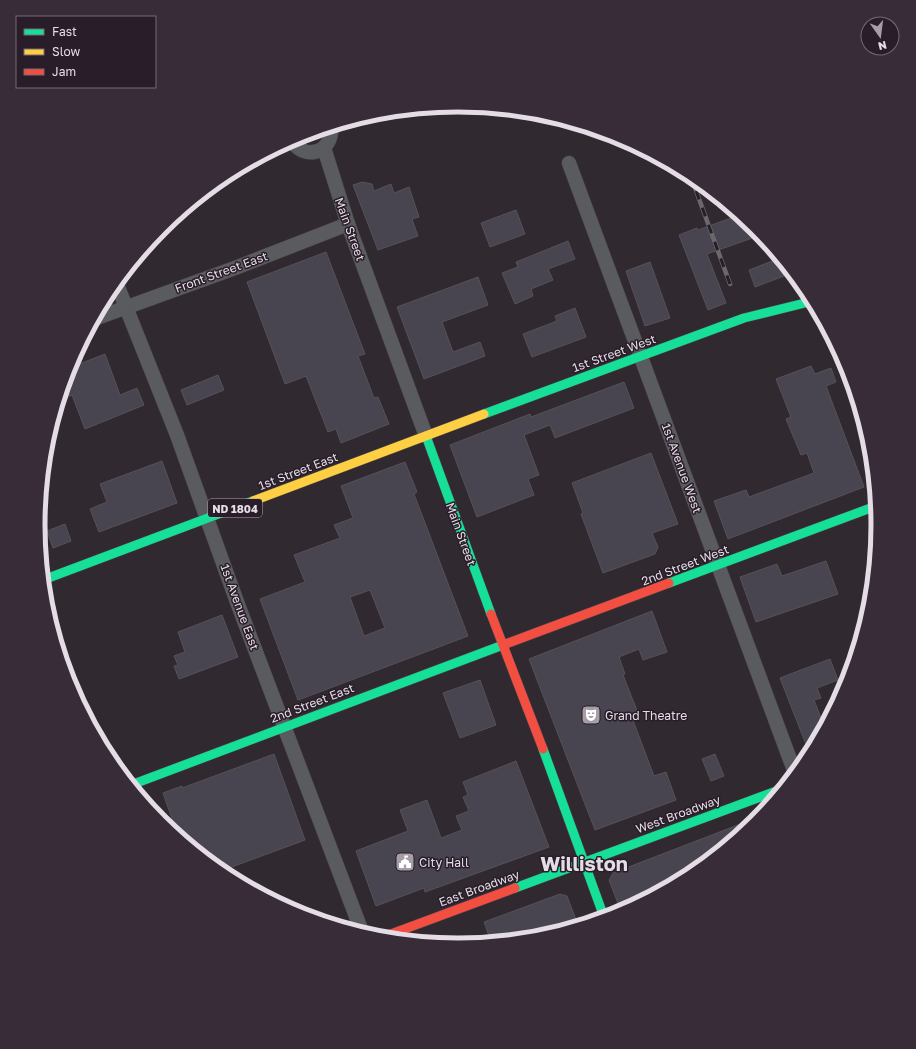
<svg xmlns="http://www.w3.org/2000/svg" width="916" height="1049" font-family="'Golos Text',sans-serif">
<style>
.building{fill:#484450;stroke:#565257;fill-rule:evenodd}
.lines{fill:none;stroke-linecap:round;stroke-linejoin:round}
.street-casing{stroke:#4c474c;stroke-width:15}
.fast-casing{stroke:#4c474c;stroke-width:10}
.slow-casing{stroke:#4c474c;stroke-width:10}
.jam-casing{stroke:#4c474c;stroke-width:10}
.street{stroke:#5a5b5e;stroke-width:14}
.fast{stroke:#16e098;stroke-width:9}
.slow{stroke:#ffcf43;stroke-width:9}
.jam{stroke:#f24e42;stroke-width:9}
.rail-casing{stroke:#69686b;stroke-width:4.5}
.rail{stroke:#281d29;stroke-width:3;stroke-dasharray:9;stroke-linecap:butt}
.labels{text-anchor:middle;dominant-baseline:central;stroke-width:3;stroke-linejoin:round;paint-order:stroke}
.shield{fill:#281d29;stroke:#aca3ad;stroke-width:1}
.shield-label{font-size:11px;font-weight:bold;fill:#e5dde5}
.street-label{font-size:12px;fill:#e5dde5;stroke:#281d29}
.poi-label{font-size:12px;fill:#e5dde5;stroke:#281d29;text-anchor:start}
.town-label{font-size:20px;font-weight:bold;fill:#e5dde5;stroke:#281d29}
.rim{fill:none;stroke:#e5dde5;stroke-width:5}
</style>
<rect width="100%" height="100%" fill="#302a30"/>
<!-- building -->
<g class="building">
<polygon points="362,182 372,184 374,191 391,184 394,193 409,187 419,217 412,219 418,236 378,250 353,185"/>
<polygon points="516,210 525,234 490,247 481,223"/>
<polygon points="743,217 755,228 761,235 707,254 726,303 708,310 679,235 697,228 698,230 731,218 733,221"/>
<polygon points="568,241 575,259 548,269 553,280 531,289 533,296 515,304 502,273 518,267 516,262"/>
<polygon points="326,252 365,354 358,356 374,398 378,397 389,424 341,443 336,429 328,432 306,376 285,384 247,282"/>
<polygon points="780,258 792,273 755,287 749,270"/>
<polygon points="650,262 670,318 645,326 626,271"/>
<polygon points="478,277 488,305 442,322 453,352 480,342 485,356 424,379 397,307"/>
<polygon points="575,308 586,337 532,357 523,334 557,321 555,316"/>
<polygon points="105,354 120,395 137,388 144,405 85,429 72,395 67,397 63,387 69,368"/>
<polygon points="811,366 815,374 831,368 836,382 826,386 864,487 728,539 714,501 746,490 749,497 814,473 807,453 801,455 786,419 791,417 776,379"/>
<polygon points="218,375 224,390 187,405 181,390"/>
<polygon points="624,382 634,408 555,438 550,425 524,435 539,475 528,479 534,495 477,517 450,445 530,414 531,417"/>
<polygon points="651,453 678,524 652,533 658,547 655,554 603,573 581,514 583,513 572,483"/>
<polygon points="162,461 177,503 99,532 90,509 107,502 100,484"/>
<path d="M 405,462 L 417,492 L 414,494 L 468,636 L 298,700 L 260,599 L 305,582 L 294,555 L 340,538 L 334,525 L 353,518 L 341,486 ZM 370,590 L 385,628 L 364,636 L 350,597 Z"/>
<polygon points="65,524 71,541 53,548 47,531"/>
<polygon points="826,561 838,594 756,622 740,577 777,564 782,576"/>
<polygon points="652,611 667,652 643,660 639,649 619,657 625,674 623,675 638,713 631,715 654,776 666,772 676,800 595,830 529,659"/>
<polygon points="222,615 238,657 179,679 174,666 178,665 174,656 185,652 178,632"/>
<polygon points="830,659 838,680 817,688 821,698 814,700 824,726 815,744 807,747 780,678"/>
<polygon points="480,680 496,725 460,738 443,693"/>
<polygon points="274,754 305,840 221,871 178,836 163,793 182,786 182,788"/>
<polygon points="715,754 724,776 711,781 702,759"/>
<polygon points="516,761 549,847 425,892 424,888 376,906 356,851 408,831 400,810 427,800 441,838 462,830 456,816 469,811 463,797 468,795 463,782"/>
<polygon points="756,818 756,820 755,822 691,874 621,911 609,880 613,873"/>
<polygon points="560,894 567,896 578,925 540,936 491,941 484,922"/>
</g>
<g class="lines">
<!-- street casing -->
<g class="street-casing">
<g id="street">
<path d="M 292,139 C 300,161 334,155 331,126"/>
<polyline points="324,148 348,224 426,436"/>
<polyline points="569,163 795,773"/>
<polyline points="116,282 177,435 237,602 362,932"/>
<polyline points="94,319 235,268 348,224"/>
</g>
</g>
<!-- fast casing -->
<g class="fast-casing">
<g id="fast">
<polyline points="484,414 744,318 813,301"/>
<polyline points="426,436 491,614"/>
<polyline points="43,580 253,501"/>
<polyline points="669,583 876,506"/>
<polyline points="543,749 604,917"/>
<polyline points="131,785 503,645"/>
<polyline points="515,888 782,789"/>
</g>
</g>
<!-- slow casing -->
<g class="slow-casing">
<polyline id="slow" points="253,501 484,414"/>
</g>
<!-- jam casing -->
<g class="jam-casing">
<g id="jam">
<polyline points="491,614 543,749"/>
<polyline points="503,645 669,583"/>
<polyline points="383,937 515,888"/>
</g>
</g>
<!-- street -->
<use href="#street" class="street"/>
<!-- fast -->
<use href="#fast" class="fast"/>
<!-- slow -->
<use href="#slow" class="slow"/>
<!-- jam -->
<use href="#jam" class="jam"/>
<!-- rail casing -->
<g class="rail-casing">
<polyline id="rail" points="690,174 730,284"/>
</g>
<!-- rail -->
<use href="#rail" class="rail"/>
</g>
<!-- icons -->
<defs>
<g id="theatre-square" transform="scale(1)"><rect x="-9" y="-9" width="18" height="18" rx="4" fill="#a69ea6" stroke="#281d29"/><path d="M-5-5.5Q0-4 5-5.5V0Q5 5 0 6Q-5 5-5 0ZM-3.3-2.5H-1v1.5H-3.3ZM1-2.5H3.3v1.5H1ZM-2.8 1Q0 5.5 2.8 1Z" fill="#fff"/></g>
<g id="civic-square" transform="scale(1)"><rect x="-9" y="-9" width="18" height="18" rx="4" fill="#a69ea6" stroke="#281d29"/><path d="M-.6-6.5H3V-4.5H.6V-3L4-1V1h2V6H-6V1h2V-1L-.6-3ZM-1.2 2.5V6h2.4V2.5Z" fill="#fff"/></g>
</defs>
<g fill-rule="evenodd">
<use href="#theatre-square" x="591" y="715"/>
<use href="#civic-square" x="405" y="862"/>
</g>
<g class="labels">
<!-- shield labels -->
<rect class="shield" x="208" y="499" width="54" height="18" rx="3"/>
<g class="shield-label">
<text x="235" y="508">ND 1804</text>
</g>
<!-- street labels -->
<g class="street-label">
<text transform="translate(350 229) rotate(70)">Main Street</text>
<text transform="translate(221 272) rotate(-20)">Front Street East</text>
<text transform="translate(614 353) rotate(-20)">1st Street West</text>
<text transform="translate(682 468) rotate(70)">1st Avenue West</text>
<text transform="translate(298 471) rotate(-21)">1st Street East</text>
<text transform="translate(461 534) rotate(70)">Main Street</text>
<text transform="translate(685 565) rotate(-21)">2nd Street West</text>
<text transform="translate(240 607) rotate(70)">1st Avenue East</text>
<text transform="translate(312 703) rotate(-21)">2nd Street East</text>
<text transform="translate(678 814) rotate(-20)">West Broadway</text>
<text transform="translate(479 888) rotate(-20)">East Broadway</text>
</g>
<!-- poi labels -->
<g class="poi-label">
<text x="605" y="715">Grand Theatre</text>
<text x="419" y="862">City Hall</text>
</g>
<!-- town labels -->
<g class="town-label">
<text x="584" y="863">Williston</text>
</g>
</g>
<!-- crop -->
<path d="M0 0H916V1049H0ZM45 525a413 413 0 1 1 826 0a413 413 0 1 1-826 0Z" fill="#372c38" fill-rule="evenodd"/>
<path class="rim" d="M45 525a413 413 0 1 1 826 0a413 413 0 1 1-826 0Z"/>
<!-- legend -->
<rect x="16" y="16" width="140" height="72" fill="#281d29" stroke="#746a74"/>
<rect x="24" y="29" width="20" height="6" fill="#16e098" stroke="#746a74"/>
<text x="52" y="36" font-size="12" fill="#e5dde5">Fast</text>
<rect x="24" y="49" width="20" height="6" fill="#ffcf43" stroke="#746a74"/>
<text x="52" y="56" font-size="12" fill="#e5dde5">Slow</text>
<rect x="24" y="69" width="20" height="6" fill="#f24e42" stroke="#746a74"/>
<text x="52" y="76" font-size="12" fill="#e5dde5">Jam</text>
<!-- north arrow -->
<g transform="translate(880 36) rotate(166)"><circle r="19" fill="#281d29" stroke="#746a74"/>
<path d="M0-3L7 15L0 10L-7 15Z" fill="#a69ea6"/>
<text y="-6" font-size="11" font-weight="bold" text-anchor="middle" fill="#e5dde5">N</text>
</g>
</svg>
